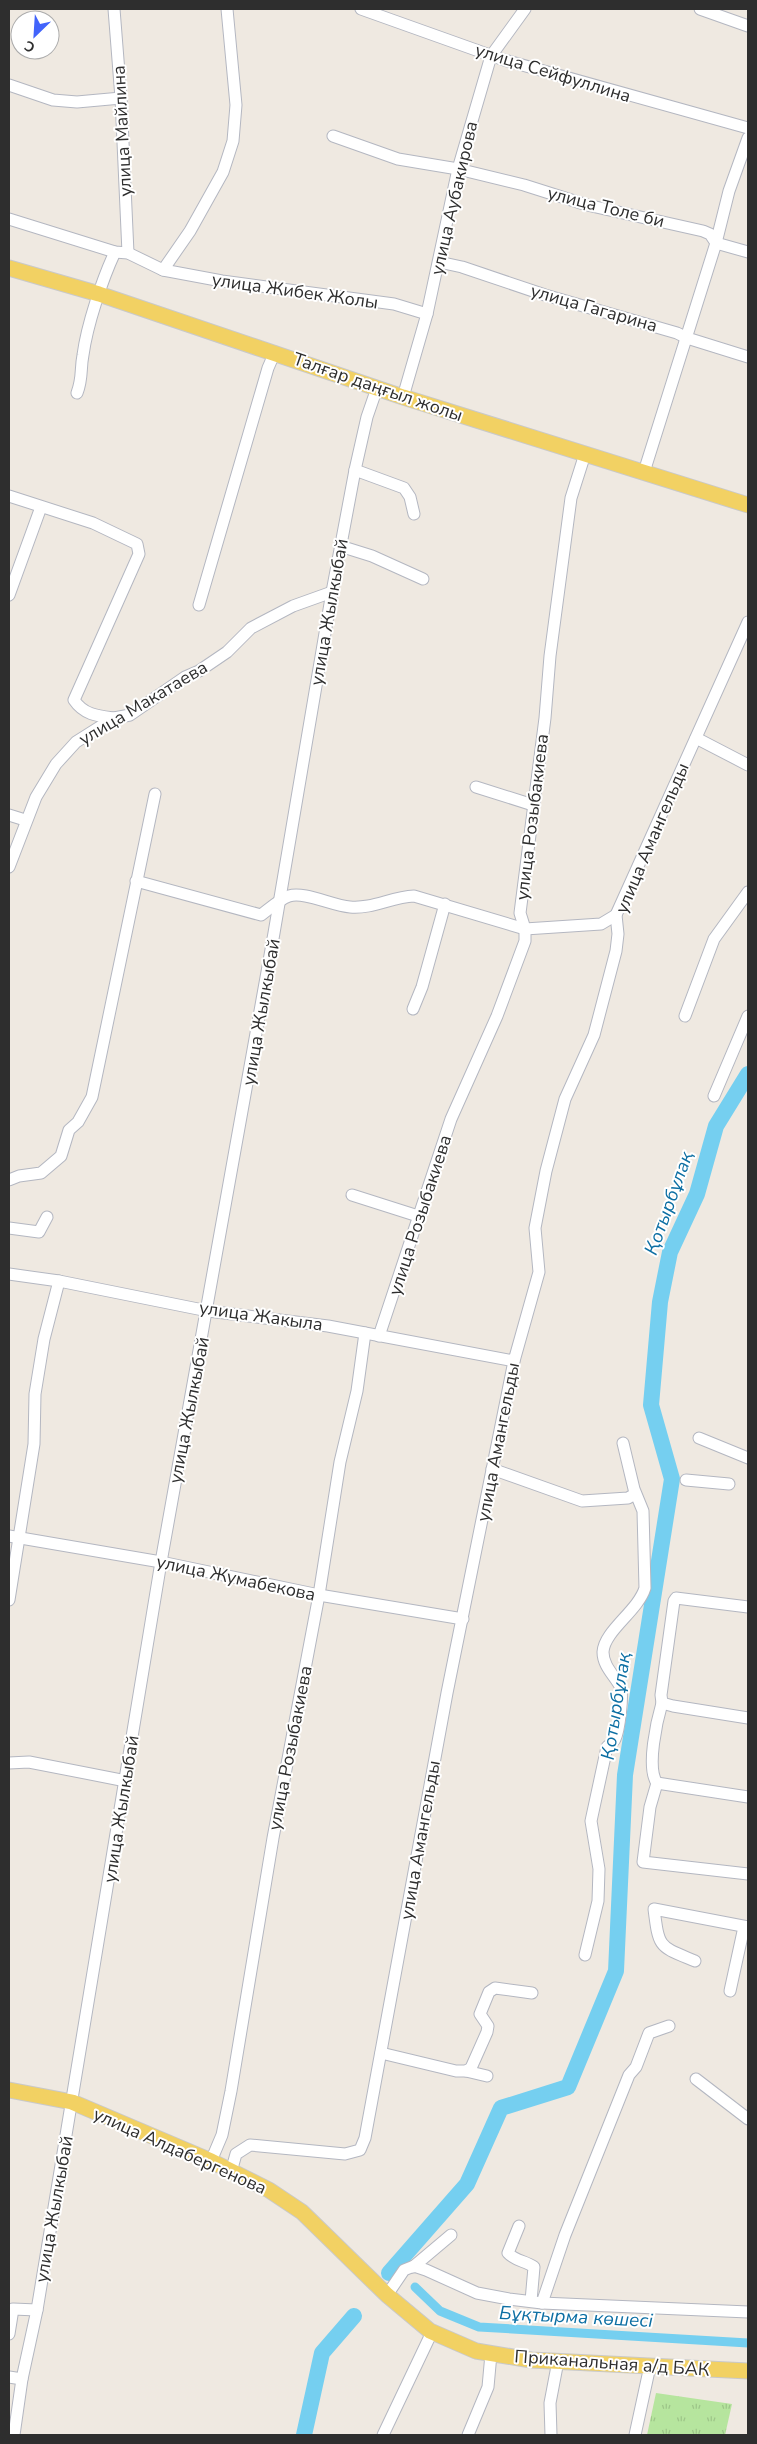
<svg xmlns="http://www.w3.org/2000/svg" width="757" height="2444" font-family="'Nunito Sans',sans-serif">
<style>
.grass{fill:url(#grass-tufts)}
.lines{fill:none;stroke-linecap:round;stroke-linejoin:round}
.canal{stroke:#75cff0;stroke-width:9}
.river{stroke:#75cff0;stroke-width:16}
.minor-casing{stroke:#b4b7c1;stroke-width:13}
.major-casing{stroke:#c9c9c9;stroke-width:17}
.minor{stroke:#fff;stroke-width:11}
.major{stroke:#f2d163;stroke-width:15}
.labels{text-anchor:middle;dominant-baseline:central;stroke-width:4;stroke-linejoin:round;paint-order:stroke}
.street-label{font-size:18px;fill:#2e2e2e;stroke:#fff}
.water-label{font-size:19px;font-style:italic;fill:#0d6fa3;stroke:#fff}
</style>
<defs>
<pattern id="grass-tufts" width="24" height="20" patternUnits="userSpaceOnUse" patternTransform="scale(1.25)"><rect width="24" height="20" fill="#b6e59e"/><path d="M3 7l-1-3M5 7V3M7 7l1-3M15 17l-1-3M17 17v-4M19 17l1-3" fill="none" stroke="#9dc588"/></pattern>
</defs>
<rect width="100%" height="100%" fill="#efe9e1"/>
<!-- grass -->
<polygon class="grass" points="656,2393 732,2404 725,2435 647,2435"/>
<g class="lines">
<!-- canal -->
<polyline class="canal" points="415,2287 440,2311 479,2327 748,2343"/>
<!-- river -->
<g class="river">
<polyline points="389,2273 467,2184 501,2108 568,2087 616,1971 625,1775 672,1479 651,1405 660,1302 670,1252 697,1194 716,1126 748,1074"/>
<polyline points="304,2435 322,2353 354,2316"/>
</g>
<!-- minor casing -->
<g class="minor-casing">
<g id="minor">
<polyline points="114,9 121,98 128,253"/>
<polyline points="361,9 504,60 748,128"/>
<polyline points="700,9 748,26"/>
<polyline points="9,85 53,100 77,102 121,98"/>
<polyline points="333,136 398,159 458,169 524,185 587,205 703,231 710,234 716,243 748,252"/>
<polyline points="9,219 115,252 128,253 163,270 222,281 394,304 427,314"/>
<polyline points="439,262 462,267 545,295 677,333 687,338 748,357"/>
<polyline points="163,270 190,231 223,172 233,141 236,105 227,9"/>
<path d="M 77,393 C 83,377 80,370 83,355 C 87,325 102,280 115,252"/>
<polyline points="403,397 427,314 458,169 491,56 525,9"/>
<polyline points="355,470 404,488 410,497 414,514"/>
<polyline points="644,472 716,243 729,191 748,138"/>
<path d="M 9,496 L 93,523 L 137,544 L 139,554 L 74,700 C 84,715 98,716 114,718"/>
<polyline points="340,546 372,556 423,579"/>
<polyline points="9,595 41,507"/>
<polyline points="199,605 268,368 275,352"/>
<polyline points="696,738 748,765"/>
<polyline points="476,787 533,805"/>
<polyline points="9,815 25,820"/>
<polyline points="9,867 36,797 56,764 76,742 114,718 130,715 185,677 199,671 227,652 251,628 293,606 332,592"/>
<path d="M 136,881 L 261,915 C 269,909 280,899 289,896 C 304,891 333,906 350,907 C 373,909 391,897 414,896 L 525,929 L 601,924 L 616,915"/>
<polyline points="413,1009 422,987 445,904"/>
<polyline points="685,1016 714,939 748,892"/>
<polyline points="714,1096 748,1016"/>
<polyline points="9,1180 19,1176 41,1173 61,1156 69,1130 78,1122 92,1097 155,794"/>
<polyline points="352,1195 418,1216"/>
<polyline points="9,1228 39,1232 47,1217"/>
<polyline points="9,1274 59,1281 208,1311 328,1326 514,1361"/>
<polyline points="379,1336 451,1119 497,1016 525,941 525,929 520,913 545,718 550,656 571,498 585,454"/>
<polyline points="699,1438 748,1458"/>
<polyline points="492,1469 582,1501 628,1498 635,1494"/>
<polyline points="686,1480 729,1484"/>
<polyline points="9,1536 161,1562 319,1595 463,1619"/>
<polyline points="9,1600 34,1444 35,1394 44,1339 59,1281"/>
<polyline points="748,1607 676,1598 674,1601 661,1695 662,1703 673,1706 748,1718"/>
<path d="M 662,1703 C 657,1720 646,1768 657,1783 L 748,1797"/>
<polyline points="9,1763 29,1762 126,1781"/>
<polyline points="657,1783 650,1807 643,1862 748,1874"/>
<path d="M 585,1955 L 598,1901 L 599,1869 L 591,1821 L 607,1747 C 609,1745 614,1742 615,1739 C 619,1731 624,1693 620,1686 C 614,1675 603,1666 603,1652 C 604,1631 638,1611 645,1588 L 643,1511 L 634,1489 L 623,1443"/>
<path d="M 695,1961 C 659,1946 659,1949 654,1909 L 748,1927"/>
<polyline points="730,1991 744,1927"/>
<polyline points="381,2053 456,2071 466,2071 471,2068 487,2032 488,2026 480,2014 489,1992 495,1988 532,1993"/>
<polyline points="466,2071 487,2076"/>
<polyline points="696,2079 748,2119"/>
<polyline points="211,2161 222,2135 231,2091 273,1838 319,1595 340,1462 357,1391 365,1333"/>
<polyline points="231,2172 236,2154 250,2145 345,2154 360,2150 365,2138 447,1693 514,1361 539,1272 535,1228 546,1171 565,1099 594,1035 616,951 618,934 616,915 748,622"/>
<path d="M 519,2226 L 508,2253 C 515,2261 526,2261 534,2267 L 531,2301"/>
<polyline points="413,2267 451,2235"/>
<polyline points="387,2295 404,2270 414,2266 426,2270 477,2293 509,2299 542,2303 748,2312"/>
<polyline points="542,2303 565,2235 629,2075 636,2067 649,2033 669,2026"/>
<polyline points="9,2334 13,2309 37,2310"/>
<polyline points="9,2377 22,2379"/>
<polyline points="14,2435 22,2379 37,2310 161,1562 274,933 332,592 355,470 367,417 377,388"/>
<polyline points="383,2435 432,2332"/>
<polyline points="468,2435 488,2387 491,2354"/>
<polyline points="551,2435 550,2403 558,2361"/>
<polyline points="635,2435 650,2366"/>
</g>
</g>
<!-- major casing -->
<g class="major-casing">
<g id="major">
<polyline points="9,268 99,294 403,397 748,505"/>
<polyline points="9,2090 72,2102 211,2161 269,2190 302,2212 387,2295 430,2331 476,2351 531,2360 748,2371"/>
</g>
</g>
<!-- minor -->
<use href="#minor" class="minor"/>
<!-- major -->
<use href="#major" class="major"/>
</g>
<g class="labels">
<!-- street labels -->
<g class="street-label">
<text transform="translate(553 73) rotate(17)">улица Сейфуллина</text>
<text transform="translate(122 131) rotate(-93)">улица Майлина</text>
<text transform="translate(454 198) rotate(-77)">улица Аубакирова</text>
<text transform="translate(606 207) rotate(14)">улица Толе би</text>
<text transform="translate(295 291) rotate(8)">улица Жибек Жолы</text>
<text transform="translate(594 308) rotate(16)">улица Гагарина</text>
<text transform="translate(378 387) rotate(19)">Талғар даңғыл жолы</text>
<text transform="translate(329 612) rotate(-80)">улица Жылкыбай</text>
<text transform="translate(143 703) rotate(-31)">улица Макатаева</text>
<text transform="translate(532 817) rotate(-83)">улица Розыбакиева</text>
<text transform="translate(652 838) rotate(-67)">улица Амангельды</text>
<text transform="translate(261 1012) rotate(-80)">улица Жылкыбай</text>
<text transform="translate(420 1215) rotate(-72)">улица Розыбакиева</text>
<text transform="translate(261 1316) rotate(8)">улица Жакыла</text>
<text transform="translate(189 1410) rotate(-79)">улица Жылкыбай</text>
<text transform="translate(498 1442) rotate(-79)">улица Амангельды</text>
<text transform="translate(236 1578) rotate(12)">улица Жумабекова</text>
<text transform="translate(290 1748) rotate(-79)">улица Розыбакиева</text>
<text transform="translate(121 1809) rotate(-81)">улица Жылкыбай</text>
<text transform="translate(420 1840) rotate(-80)">улица Амангельды</text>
<text transform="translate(180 2151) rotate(24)">улица Алдабергенова</text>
<text transform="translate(54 2209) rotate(-80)">улица Жылкыбай</text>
<text transform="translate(612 2363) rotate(4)">Приканальная а/д БАК</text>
</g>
<!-- water labels -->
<g class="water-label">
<text transform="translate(669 1203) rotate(-70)">Қотырбұлақ</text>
<text transform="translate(616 1706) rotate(-81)">Қотырбұлақ</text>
<text transform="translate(576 2317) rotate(3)">Бұқтырма көшесі</text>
</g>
</g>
<!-- border -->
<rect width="757" height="2444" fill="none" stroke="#2e2e2e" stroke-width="20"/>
<!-- north arrow -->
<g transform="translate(35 35) rotate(205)"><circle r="24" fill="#ffffff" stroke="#ababab"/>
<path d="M0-4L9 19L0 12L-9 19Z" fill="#4264fb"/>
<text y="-8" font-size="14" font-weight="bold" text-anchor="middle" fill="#2e2e2e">С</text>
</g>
</svg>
